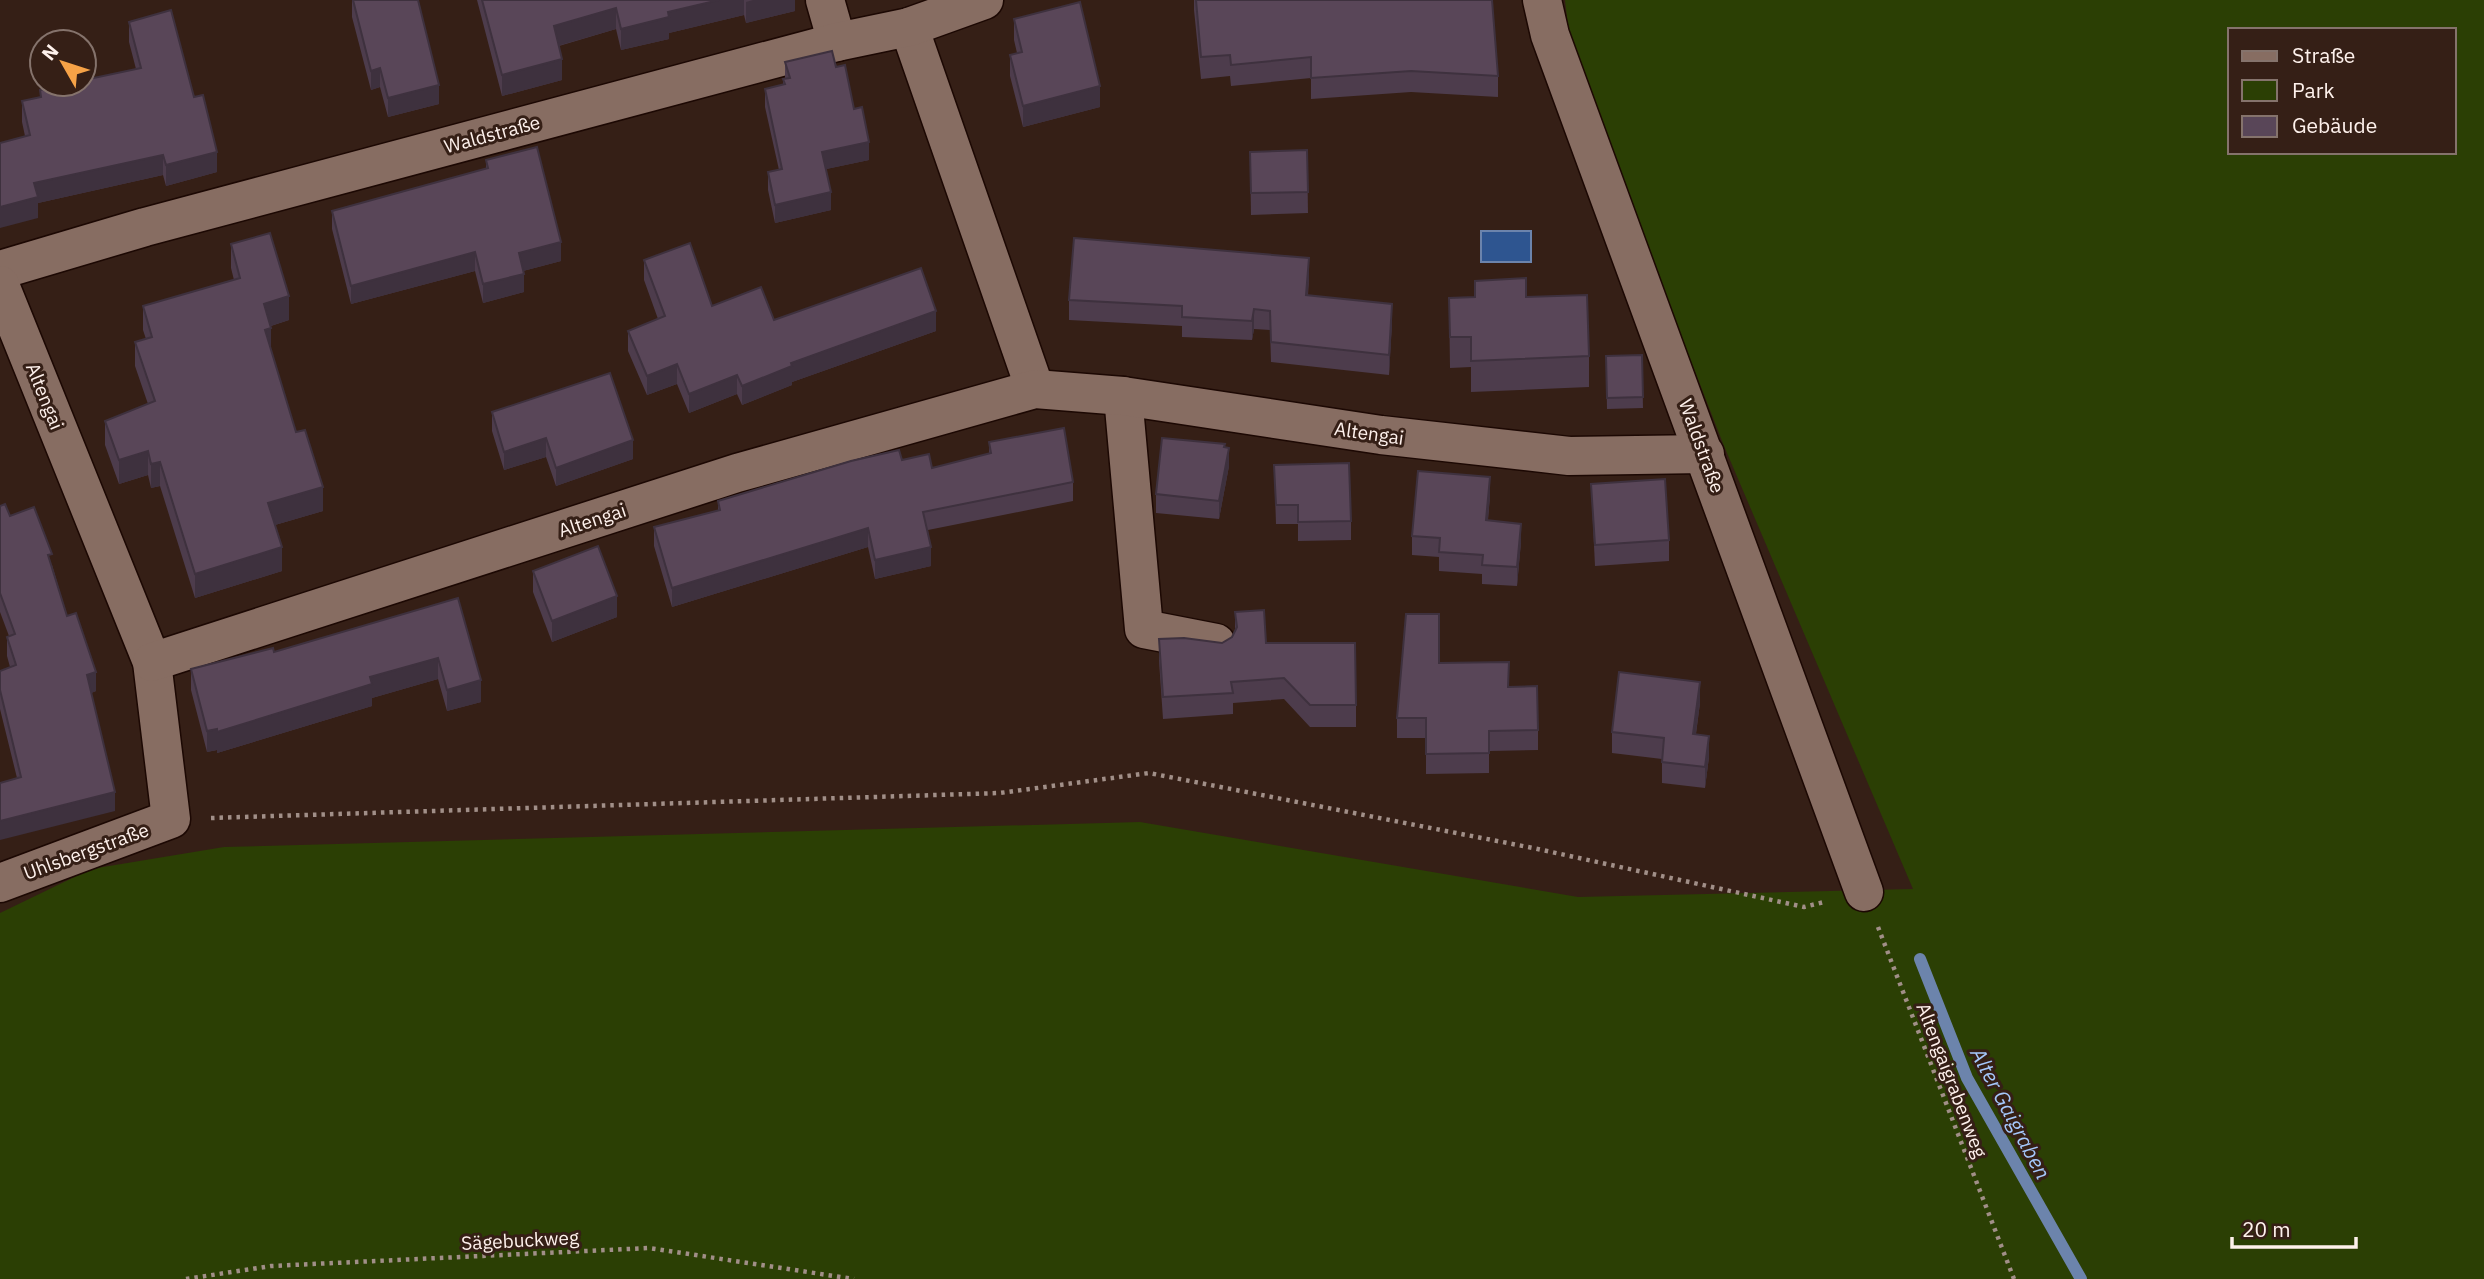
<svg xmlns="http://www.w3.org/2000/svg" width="2484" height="1279" font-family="'IBM Plex Sans',sans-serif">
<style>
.green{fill:#2b3f04;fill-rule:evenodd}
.water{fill:#2e5590;stroke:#6c84ac;stroke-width:2}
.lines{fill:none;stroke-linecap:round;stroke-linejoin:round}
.stream{stroke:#6c84ac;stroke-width:12}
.minor-casing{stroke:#1c0803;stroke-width:41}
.path{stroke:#a18f88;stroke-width:4.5;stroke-dasharray:3.5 5;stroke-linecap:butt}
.minor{stroke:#876d62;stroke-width:38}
.wall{fill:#4d3c4c}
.shaded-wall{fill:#3e313e}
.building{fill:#594658;stroke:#3e313e;stroke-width:2}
.labels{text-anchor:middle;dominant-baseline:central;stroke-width:6;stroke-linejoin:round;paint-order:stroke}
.street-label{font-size:19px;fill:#fef1ec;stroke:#351f16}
.water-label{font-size:21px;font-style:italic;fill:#a5c8fb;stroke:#351f16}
</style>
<rect width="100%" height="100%" fill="#351f16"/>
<!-- green -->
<path class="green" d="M 1565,0 L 2484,0 L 2484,1279 L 0,1279 L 0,913 L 91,869 L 224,847 L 1140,822 L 1578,897 L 1913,889 L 1724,446 L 1571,53 ZM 2230,30 L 2454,30 L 2454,152 L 2230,152 Z"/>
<!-- water -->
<rect class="water" x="1481" y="231" width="50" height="31"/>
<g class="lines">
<!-- stream -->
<polyline class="stream" points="1920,959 1967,1078 2081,1279"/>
<!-- minor casing -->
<g class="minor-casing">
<g id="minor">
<polyline points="825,0 837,42"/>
<polyline points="1542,0 1550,35 1864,892"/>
<polyline points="909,27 1035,389"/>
<polyline points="0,270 145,227 837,42 909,27 984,0"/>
<polyline points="0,285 152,662 171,819 0,883"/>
<polyline points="1123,396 1144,629 1216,643"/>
<polyline points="152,662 737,473 1035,389 1123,396 1381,435 1569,456 1705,454"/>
</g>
</g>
<!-- path -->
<g class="path">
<polyline points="211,818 1000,793 1149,773 1533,848 1804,907 1824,902"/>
<polyline points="1878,927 2014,1279"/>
<polyline points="186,1279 271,1266 649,1248 854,1279"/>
</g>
<!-- minor -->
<use href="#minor" class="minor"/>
</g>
<!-- wall -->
<g class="wall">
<polygon points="352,0 418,0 439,104 388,117 380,87 371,90 352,17"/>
<polygon points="477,0 795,0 795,11 746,23 744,15 669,33 669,39 621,50 616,29 559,46 562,80 502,96"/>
<polygon points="1194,0 1492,0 1498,76 1498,97 1411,92 1311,99 1311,78 1231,86 1230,76 1201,79 1194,10"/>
<polygon points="1014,19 1100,107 1023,127 1010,76 1010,55 1017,53 1014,40"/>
<polygon points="129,22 194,97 217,172 166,186 163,175 38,203 38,218 25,136 22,122 22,101 40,97 40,90 136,69 129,42"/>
<polygon points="785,62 836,67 854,109 869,160 826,169 831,210 775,223 768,190 768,172 779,170 765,107 765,89 783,85 783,79 785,78"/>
<polygon points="1307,150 1308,213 1251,215 1250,152"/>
<polygon points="486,160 561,261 523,271 524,292 483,303 475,271 351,304 332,229 332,211 486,169"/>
<polygon points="231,244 289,320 271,326 271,350 296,432 323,511 275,525 282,571 195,598 160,486 151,488 148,475 119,484 105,445 105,421 148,404 135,366 135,342 146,339 143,330 143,306 234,280 231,268"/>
<polygon points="644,260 712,306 774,320 936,331 792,382 792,385 742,405 737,394 689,413 677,384 647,395 628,351 628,331 658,319 644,280"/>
<polygon points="1309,278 1308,295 1392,323 1389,375 1271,362 1270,330 1254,329 1252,340 1182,337 1182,326 1069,320 1069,300"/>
<polygon points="1526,297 1589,356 1589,387 1471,392 1471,367 1450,368 1449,298"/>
<polygon points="1642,355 1643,408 1607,409 1606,356"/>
<polygon points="492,412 633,459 556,486 546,457 504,470 492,431"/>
<polygon points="989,442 1073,482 1073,501 928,530 931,566 875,579 868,547 672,607 654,546 654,527 718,511 718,501 932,468 989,454"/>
<polygon points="1225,447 1229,466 1219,519 1156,513 1156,494"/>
<polygon points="1274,465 1351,521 1351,540 1298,541 1298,524 1276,524"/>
<polygon points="1591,484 1669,540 1669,561 1595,566"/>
<polygon points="1490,496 1488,520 1521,542 1517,586 1482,584 1482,574 1439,571 1439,557 1412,555 1412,536"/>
<polygon points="0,506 52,565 67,616 96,691 91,693 115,811 17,778 0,709 0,671 10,667 7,656 7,637 9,636 0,612"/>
<polygon points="533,571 617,617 552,642 533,592"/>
<polygon points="458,598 481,702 447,711 438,679 372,698 372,706 217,753 217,750 207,752 191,690 191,669 274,652"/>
<polygon points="1235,612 1266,643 1356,705 1356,727 1310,727 1284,699 1233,703 1233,714 1163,719 1159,661 1159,639 1222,643 1232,637 1235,631"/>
<polygon points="1439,663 1509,687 1538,730 1538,750 1489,751 1489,773 1426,774 1426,738 1397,738 1397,718"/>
<polygon points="1700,703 1696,734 1709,757 1705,788 1662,783 1662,759 1612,753 1612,732"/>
</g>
<!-- shaded-wall -->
<g class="shaded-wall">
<polygon points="719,0 744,0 744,15 669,33 669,39 621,50 621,29 668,12"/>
<polygon points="753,0 795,0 795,11 746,23 746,2"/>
<polygon points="616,8 616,29 554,47 554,26"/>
<polygon points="562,59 562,80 502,96 502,75"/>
<polygon points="380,68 380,87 371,90 371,71"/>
<polygon points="439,85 439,104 388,117 388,98"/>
<polygon points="1100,86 1100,107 1023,127 1023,106"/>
<polygon points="869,142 869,160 822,170 822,152"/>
<polygon points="217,152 217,172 166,186 166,165"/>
<polygon points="163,155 163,175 38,203 38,218 0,228 0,207 34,183"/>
<polygon points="831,192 831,210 775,223 775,205"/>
<polygon points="561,242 561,261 519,272 519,253"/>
<polygon points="475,252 475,271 351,304 351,286"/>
<polygon points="1309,258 1309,278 1306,315 1306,295"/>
<polygon points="524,274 524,292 483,303 483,284"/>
<polygon points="289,296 289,320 264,328 264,304"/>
<polygon points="1392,304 1392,323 1389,375 1389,355"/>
<polygon points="1254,309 1254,329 1252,340 1252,321"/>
<polygon points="936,311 936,331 792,382 792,385 742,405 742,386 791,363"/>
<polygon points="271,328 271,352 265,330"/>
<polygon points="677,364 677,384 647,395 647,376"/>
<polygon points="737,375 737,394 689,413 689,394"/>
<polygon points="546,438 546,457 504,470 504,452"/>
<polygon points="633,440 633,459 556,486 556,468"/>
<polygon points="1229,448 1229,466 1219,519 1219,501"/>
<polygon points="148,451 148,475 119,484 119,460"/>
<polygon points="160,462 160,486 151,488 151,464"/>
<polygon points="1490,477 1490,496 1486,539 1486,520"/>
<polygon points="323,487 323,511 268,527 268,503"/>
<polygon points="1521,524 1521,542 1517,586 1517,567"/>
<polygon points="868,528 868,547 672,607 672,588"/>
<polygon points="282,547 282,571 195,598 195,574"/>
<polygon points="931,547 931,566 875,579 875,560"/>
<polygon points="617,596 617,617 552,642 552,621"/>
<polygon points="438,658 438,679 372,698 372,706 217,753 217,732 370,677"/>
<polygon points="96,672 96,691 87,695 87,675"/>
<polygon points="481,680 481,702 447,711 447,690"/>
<polygon points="1700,682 1700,703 1693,755 1693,734"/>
<polygon points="217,729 217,750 207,752 207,731"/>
<polygon points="1709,736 1709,757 1705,788 1705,767"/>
<polygon points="115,792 115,811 0,840 0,821"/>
</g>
<!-- building -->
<g class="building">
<polygon points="353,0 418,0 439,85 388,98 380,68 371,71"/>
<polygon points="482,0 719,0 668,12 669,17 621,29 616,8 554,26 562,59 502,75"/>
<polygon points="1196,0 1492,0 1498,76 1411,71 1311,78 1311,57 1231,65 1230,55 1201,57"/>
<polygon points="1080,2 1100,86 1023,106 1010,55 1022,52 1014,19"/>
<polygon points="171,10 194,97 203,95 217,152 166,165 163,155 34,183 38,197 0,207 0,143 30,135 22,101 41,97 40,90 68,84 84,84 84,80 141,68 129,22"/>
<polygon points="832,51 836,67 845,65 854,109 862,107 869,142 822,152 831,192 775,205 768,172 782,169 765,89 785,84 783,79 790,78 785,62"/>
<polygon points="537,147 561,242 519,253 524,274 483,284 475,252 351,286 332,211 488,168 486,160"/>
<polygon points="1307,150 1308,192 1251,193 1250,152"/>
<polygon points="270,233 289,296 264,304 271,328 265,330 296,432 305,430 323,487 268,503 282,547 195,574 160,462 151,464 148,451 119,460 105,421 155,401 135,342 152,337 143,306 240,278 231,244"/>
<polygon points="1074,238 1309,258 1306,295 1392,304 1389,355 1271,342 1270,311 1254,309 1252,321 1182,317 1182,306 1069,300"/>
<polygon points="690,243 712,306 761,287 774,320 921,268 936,311 791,363 792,366 742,386 737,375 689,394 677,364 647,376 628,331 665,316 644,260"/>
<polygon points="1526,278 1526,297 1587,295 1589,356 1471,361 1471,337 1450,337 1449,298 1475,297 1475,281"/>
<polygon points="1642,355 1643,397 1607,398 1606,356"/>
<polygon points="610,373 633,440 556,468 546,438 504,452 492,412"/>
<polygon points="1064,428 1073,482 923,512 931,547 875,560 868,528 672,588 654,527 720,510 718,501 851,461 899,450 902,460 929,454 932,468 991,453 989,442"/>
<polygon points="1162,438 1225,444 1224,447 1229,448 1219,501 1156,494"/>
<polygon points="1349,463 1351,521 1298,522 1298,505 1276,505 1274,465"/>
<polygon points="1418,471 1490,477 1486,520 1521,524 1517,567 1482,565 1483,555 1439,552 1440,538 1412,536"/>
<polygon points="1665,479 1669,540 1595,545 1591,484"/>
<polygon points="5,504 10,516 34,507 52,554 48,555 67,616 76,613 96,672 87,675 115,792 0,821 0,783 21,777 0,690 0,671 16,665 7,637 15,634 0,593 0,506"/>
<polygon points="598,546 617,596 552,621 533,571"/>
<polygon points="458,598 481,680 447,690 438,658 370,677 372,684 217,732 217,729 207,731 191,669 273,648 274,652"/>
<polygon points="1264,610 1266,643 1355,643 1356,705 1310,705 1284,678 1231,682 1233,693 1163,697 1159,639 1184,638 1222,643 1232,637 1237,627 1235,612"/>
<polygon points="1406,614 1439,614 1439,663 1509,662 1508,687 1537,686 1538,730 1489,731 1489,753 1426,754 1426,718 1397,718"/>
<polygon points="1619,672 1700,682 1693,734 1709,736 1705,767 1662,762 1664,738 1612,732"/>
</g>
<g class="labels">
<!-- street labels -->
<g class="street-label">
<text transform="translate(492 134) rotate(-15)">Waldstraße</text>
<text transform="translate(45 396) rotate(68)">Altengai</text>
<text transform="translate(1369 433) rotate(8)">Altengai</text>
<text transform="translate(1702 446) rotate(70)">Waldstraße</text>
<text transform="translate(592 520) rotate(-18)">Altengai</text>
<text transform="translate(86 851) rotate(-20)">Uhlsbergstraße</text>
<text transform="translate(1952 1080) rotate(69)">Altengaigrabenweg</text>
<text transform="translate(520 1240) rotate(-3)">Sägebuckweg</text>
</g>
<!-- water labels -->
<g class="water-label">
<text transform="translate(2011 1113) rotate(62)">Alter Gaigraben</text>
</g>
</g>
<!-- legend -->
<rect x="2228" y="28" width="228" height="126" fill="#351f16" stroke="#85736c" stroke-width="2"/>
<rect x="2242" y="51" width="35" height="10" fill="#876d62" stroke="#85736c" stroke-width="2"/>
<text x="2292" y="63" font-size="21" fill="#fef1ec">Straße</text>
<rect x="2242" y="80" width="35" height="21" fill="#2b3f04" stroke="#85736c" stroke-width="2"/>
<text x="2292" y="98" font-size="21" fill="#fef1ec">Park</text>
<rect x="2242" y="116" width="35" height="21" fill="#594658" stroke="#85736c" stroke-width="2"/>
<text x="2292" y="133" font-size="21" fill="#fef1ec">Gebäude</text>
<!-- north arrow -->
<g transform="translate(63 63) rotate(309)"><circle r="33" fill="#351f16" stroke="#85736c" stroke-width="2"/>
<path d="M0-5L12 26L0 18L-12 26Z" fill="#f6a247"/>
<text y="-10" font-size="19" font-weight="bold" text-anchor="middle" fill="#fef1ec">N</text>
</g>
<!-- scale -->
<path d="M2232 1237v10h124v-10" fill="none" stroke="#fef1ec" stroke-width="3.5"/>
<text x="2242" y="1237" font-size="21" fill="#fef1ec" stroke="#351f16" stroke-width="5" paint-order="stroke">20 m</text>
</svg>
